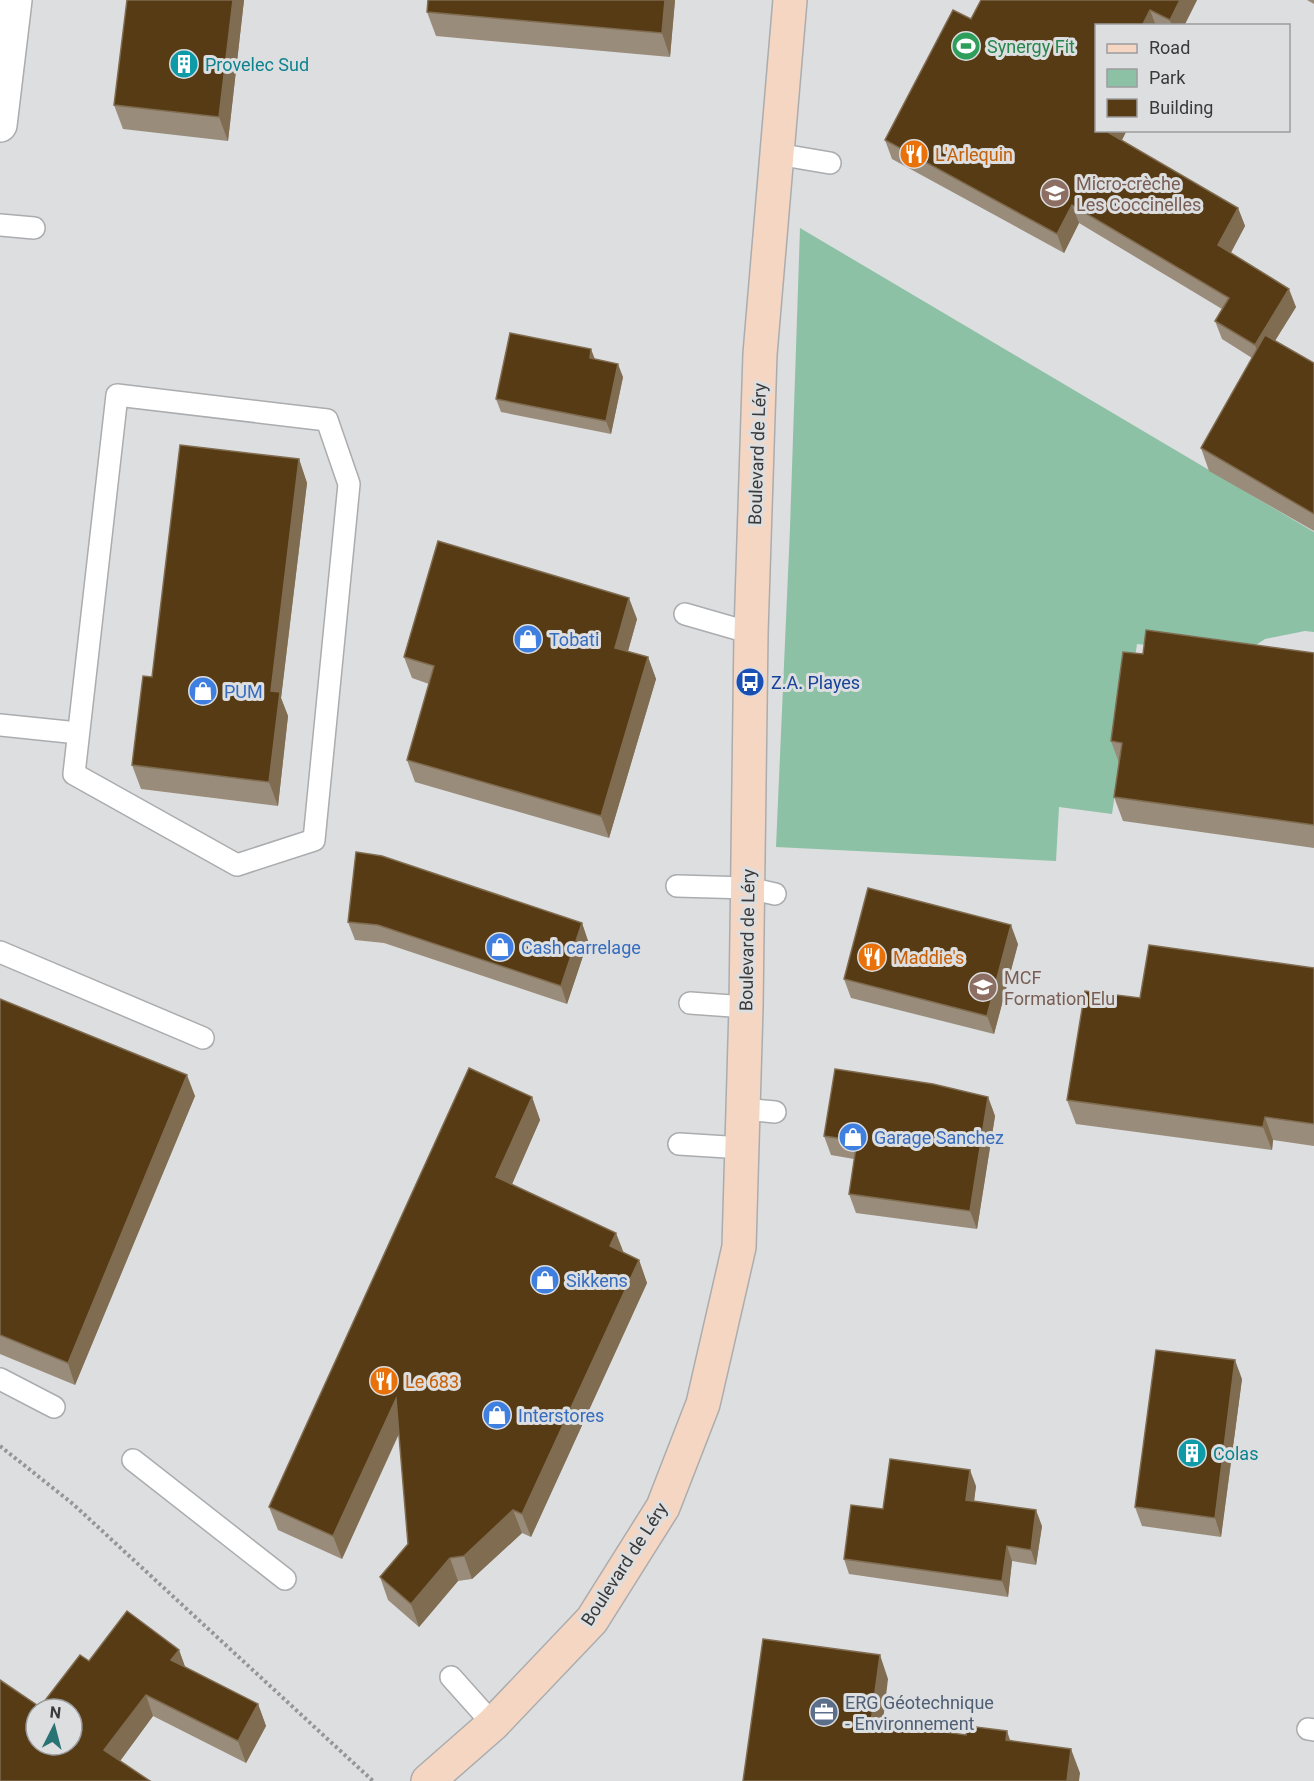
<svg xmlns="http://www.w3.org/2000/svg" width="1314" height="1781" font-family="Roboto,sans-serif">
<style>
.green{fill:#8cc1a5}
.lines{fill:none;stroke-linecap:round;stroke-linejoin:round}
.lane-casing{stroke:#abacae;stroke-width:24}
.street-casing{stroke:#abacae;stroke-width:36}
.secondary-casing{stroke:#abacae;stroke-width:36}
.path{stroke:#969698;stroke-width:4;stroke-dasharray:3 3;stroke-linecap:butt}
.lane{stroke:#fff;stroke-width:21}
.street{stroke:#fff;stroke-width:33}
.secondary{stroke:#f4d6c2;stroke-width:33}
.wall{fill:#9a8c7a}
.shaded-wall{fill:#7f6c51}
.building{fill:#573b14;stroke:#7f6c51;stroke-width:1.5;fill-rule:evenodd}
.labels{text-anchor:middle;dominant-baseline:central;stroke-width:6;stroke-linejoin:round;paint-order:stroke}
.leisure-label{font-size:18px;fill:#27864d;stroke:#dddee0;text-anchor:start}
.culture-label{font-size:18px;fill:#0d838f;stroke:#dddee0;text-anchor:start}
.food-label{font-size:18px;fill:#c56008;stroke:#dddee0;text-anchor:start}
.education-label{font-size:18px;fill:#785e54;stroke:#dddee0;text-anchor:start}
.street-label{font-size:18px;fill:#3a3a3b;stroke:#dddee0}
.shop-label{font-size:18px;fill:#366cbe;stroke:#dddee0;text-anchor:start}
.transit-label{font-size:18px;fill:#164399;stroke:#dddee0;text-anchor:start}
.service-label{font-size:18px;fill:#4e5e75;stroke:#dddee0;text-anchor:start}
</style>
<rect width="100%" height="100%" fill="#dddee0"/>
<!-- green -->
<polygon class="green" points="800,228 1314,532 1314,632 1305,631 1265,639 1241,655 1137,644 1112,814 1059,807 1056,861 776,847 790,528"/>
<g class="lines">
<!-- lane casing -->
<g class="lane-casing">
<g id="lane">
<polyline points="777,154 830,163"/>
<polyline points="0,225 34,228"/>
<polygon points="117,395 327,420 349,484 314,840 237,865 74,774"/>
<polyline points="685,614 751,633"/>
<polyline points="0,725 78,733"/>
<polyline points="677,886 748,888 775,894"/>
<polyline points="0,952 203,1038"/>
<polyline points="690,1003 746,1007"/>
<polyline points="744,1109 775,1112"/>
<polyline points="679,1144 743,1148"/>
<polyline points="0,1379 54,1407"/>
<polyline points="133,1460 285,1579"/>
<polyline points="451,1677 493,1724"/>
<polyline points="1308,1729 1314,1730"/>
</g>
</g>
<!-- street casing -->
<g class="street-casing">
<polyline id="street" points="0,125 15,0"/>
</g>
<!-- secondary casing -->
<g class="secondary-casing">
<polyline id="secondary" points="428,1781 493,1724 592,1620 663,1507 703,1404 739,1247 746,1007 751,633 760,354 790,0"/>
</g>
<!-- path -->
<polyline class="path" points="0,1446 73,1504 373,1781"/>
<!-- lane -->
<use href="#lane" class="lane"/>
<!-- street -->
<use href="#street" class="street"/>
<!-- secondary -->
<use href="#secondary" class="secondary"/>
</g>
<!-- wall -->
<g class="wall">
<polygon points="127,0 244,0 228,141 123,129 114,105"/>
<polygon points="428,0 675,0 670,57 436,36 427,12"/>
<polygon points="1197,0 1184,26 1096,26 1096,130 1127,130 1121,141 1238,208 1245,226 1231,253 1296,307 1275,341 1314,363 1314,531 1209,471 1201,448 1252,358 1222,339 1215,321 1222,309 1079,223 1064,253 892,159 885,140 971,19"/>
<polygon points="1307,0 1314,0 1314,4"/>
<polygon points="623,377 611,434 501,412 496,399"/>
<polygon points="299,459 307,483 281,698 288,716 278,806 141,789 132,765 152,677"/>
<polygon points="637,619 628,651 648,657 656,679 609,838 415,782 407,760 429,684 412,678 404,657"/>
<polygon points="1314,653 1314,848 1123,821 1114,797 1119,763 1111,741 1143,654"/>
<polygon points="348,922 582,923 588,941 567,1004 384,943 355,940"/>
<polygon points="1018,944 994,1034 851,998 844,979"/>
<polygon points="1314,968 1314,1146 1273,1140 1272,1150 1076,1124 1067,1100 1140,998"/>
<polygon points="0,999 195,1096 75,1385 0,1354"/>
<polygon points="532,1097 540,1120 512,1184 624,1253 639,1260 647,1283 531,1537 522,1533 472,1579 458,1581 419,1627 388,1600 380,1577 408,1544 399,1434 342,1559 278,1530 269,1507"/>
<polygon points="988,1097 995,1116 977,1229 856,1213 849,1194 854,1159 831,1155 824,1136"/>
<polygon points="1242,1379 1221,1537 1142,1526 1135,1507"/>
<polygon points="976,1486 974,1502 1042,1526 1036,1565 1012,1561 1008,1597 849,1574 844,1559 883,1509"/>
<polygon points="179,1650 185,1667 258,1704 266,1726 246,1763 153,1716 120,1761 89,1661"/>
</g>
<!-- shaded-wall -->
<g class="shaded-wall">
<polygon points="233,0 244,0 228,141 219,117"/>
<polygon points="665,0 675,0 670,57 662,33"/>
<polygon points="1180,0 1197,0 1184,26 1172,26 1170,20"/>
<polygon points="1150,10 1156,26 1142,26"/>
<polygon points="1110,130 1127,130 1116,152 1109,133"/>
<polygon points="1072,205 1079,223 1064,253 1057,234"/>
<polygon points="1238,208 1245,226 1225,263 1218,245"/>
<polygon points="1289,289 1296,307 1261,363 1255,345"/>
<polygon points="591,349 596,362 590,358"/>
<polygon points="618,364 623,377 611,434 606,421"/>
<polygon points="299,459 307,483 281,698 288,716 278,806 269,782 271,691"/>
<polygon points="629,598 637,619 623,669 615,648"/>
<polygon points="648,657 656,679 609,838 601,816"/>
<polygon points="582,923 588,941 567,1004 561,986"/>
<polygon points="1011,925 1018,944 994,1034 987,1016"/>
<polygon points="187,1075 195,1096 75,1385 68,1363"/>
<polygon points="532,1097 540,1120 505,1200 496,1177"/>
<polygon points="988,1097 995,1116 977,1229 970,1211"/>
<polygon points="1265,1117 1273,1140 1272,1150 1263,1127"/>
<polygon points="616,1233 625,1256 610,1246"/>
<polygon points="639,1260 647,1283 531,1537 522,1514"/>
<polygon points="1235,1360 1242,1379 1221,1537 1215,1518"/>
<polygon points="396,1399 404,1422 342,1559 333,1536"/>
<polygon points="970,1470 976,1486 972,1516 966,1500"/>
<polygon points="513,1510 522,1533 472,1579 464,1556"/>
<polygon points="1036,1510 1042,1526 1036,1565 1031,1550"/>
<polygon points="1007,1546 1012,1561 1008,1597 1002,1581"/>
<polygon points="450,1558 458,1581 419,1627 411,1604"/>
<polygon points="179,1650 187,1672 171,1660"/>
<polygon points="880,1655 888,1679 880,1746 871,1722"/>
<polygon points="146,1695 153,1716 112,1772 104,1750"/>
<polygon points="258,1704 266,1726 246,1763 238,1741"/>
<polygon points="1007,1731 1015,1755 1006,1740"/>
<polygon points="1071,1749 1080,1773 1079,1781 1067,1781"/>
</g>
<!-- building -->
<g class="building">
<polygon points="127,0 233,0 219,117 114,105"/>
<polygon points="428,0 665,0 662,33 427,12"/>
<polygon points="981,0 1180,0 1170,20 1150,10 1142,26 1096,26 1096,130 1110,130 1109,133 1238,208 1218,245 1289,289 1255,345 1215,321 1229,298 1072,205 1057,234 885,140 953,10 971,19"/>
<polygon points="510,333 591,349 590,358 618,364 606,421 496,399"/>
<polygon points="1265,335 1314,363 1314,514 1201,448"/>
<polygon points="180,445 299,459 271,691 280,692 269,782 132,765 143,676 152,677"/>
<polygon points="438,541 629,598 615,648 648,657 601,816 407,760 434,666 404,657"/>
<polygon points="1146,630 1314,653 1314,825 1114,797 1122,743 1111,741 1123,652 1143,654"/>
<polygon points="356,852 382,856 582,923 561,986 378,925 348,922"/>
<polygon points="868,888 1011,925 987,1016 844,979"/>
<polygon points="1149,945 1314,968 1314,1124 1265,1117 1263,1127 1067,1100 1085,991 1140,998"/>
<polygon points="0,999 187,1075 68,1363 0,1335"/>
<polygon points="469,1068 532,1097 496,1177 616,1233 610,1246 639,1260 522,1514 513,1510 464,1556 450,1558 411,1604 380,1577 408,1544 396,1399 333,1536 269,1507"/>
<polygon points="835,1069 933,1084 988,1097 970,1211 849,1194 857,1141 824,1136"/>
<polygon points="1156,1350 1235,1360 1215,1518 1135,1507"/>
<polygon points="890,1459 970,1470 966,1500 1036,1510 1031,1550 1007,1546 1002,1581 844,1559 851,1505 883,1509"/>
<path d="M 127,1611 L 179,1650 L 171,1660 L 258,1704 L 238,1741 L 146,1695 L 104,1750 L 150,1781 L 0,1781 L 0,1680 L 40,1707 L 80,1655 L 89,1661 ZM 36,1709 L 72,1709 L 72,1745 L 36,1745 Z"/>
<polygon points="763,1639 880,1655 871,1722 966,1735 968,1726 1007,1731 1006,1740 1071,1749 1067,1781 743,1781"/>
</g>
<!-- icons -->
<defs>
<g id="stadium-disc" transform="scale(1.5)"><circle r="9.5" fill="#2e9e5b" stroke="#dddee0"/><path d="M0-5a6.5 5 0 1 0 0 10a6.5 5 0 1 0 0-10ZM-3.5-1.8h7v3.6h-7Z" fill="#fff"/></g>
<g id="building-disc" transform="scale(1.5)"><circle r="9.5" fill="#0f9aa8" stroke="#dddee0"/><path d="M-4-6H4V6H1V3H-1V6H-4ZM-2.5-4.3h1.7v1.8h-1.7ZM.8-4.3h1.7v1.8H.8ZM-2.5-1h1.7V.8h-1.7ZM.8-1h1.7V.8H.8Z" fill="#fff"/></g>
<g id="restaurant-disc" transform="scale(1.5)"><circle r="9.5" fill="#e8710a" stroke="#dddee0"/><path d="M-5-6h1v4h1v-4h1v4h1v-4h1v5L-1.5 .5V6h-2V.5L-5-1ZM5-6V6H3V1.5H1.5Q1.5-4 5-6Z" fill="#fff"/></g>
<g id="school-disc" transform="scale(1.5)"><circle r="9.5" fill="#8d6e63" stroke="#dddee0"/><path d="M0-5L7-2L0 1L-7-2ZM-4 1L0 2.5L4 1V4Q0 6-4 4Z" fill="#fff"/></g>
<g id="shop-disc" transform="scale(1.5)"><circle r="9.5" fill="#3f7fe0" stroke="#dddee0"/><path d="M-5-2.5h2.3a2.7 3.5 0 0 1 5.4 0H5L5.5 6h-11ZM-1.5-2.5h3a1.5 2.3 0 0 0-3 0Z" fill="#fff"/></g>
<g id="bus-disc" transform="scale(1.5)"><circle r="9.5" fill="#1a4fb4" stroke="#dddee0"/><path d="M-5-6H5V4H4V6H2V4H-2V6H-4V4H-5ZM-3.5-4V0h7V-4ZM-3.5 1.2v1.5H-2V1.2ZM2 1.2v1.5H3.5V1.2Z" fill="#fff"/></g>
<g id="university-disc" transform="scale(1.5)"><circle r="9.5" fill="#8d6e63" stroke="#dddee0"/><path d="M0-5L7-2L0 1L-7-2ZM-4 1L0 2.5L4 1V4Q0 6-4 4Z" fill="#fff"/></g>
<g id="office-disc" transform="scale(1.5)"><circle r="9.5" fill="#5c6f8a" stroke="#dddee0"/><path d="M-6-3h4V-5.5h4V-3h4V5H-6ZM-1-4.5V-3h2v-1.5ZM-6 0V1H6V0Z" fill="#fff"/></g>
</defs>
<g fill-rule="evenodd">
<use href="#stadium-disc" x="966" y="46"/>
<use href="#building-disc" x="184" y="64"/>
<use href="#restaurant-disc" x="914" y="154"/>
<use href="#school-disc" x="1055" y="193"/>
<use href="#shop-disc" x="528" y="639"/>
<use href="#bus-disc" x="750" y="682"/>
<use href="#shop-disc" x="203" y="691"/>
<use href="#shop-disc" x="500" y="947"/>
<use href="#restaurant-disc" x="872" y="957"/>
<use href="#university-disc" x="983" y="987"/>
<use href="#shop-disc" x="853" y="1137"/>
<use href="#shop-disc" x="545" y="1280"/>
<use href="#restaurant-disc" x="384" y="1381"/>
<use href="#shop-disc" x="497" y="1415"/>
<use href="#building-disc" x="1192" y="1453"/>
<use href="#office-disc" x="824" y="1712"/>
</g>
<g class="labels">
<!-- leisure labels -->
<g class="leisure-label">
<text x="987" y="46">Synergy Fit</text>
</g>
<!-- culture labels -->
<g class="culture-label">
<text x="205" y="64">Provelec Sud</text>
<text x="1213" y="1453">Colas</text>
</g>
<!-- food labels -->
<g class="food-label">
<text x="935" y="154">L'Arlequin</text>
<text x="893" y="957">Maddie's</text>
<text x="405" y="1381">Le 683</text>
</g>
<!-- education labels -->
<g class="education-label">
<text x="1076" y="183">Micro-crèche<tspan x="1076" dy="21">Les Coccinelles</tspan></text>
<text x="1004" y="977">MCF<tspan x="1004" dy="21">Formation Elu</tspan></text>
</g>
<!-- street labels -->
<g class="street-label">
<text transform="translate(757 454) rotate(-88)">Boulevard de Léry</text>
<text transform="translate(747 940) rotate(-89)">Boulevard de Léry</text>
<text transform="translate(624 1564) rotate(-57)">Boulevard de Léry</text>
</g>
<!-- shop labels -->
<g class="shop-label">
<text x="549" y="639">Tobati</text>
<text x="224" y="691">PUM</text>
<text x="521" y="947">Cash carrelage</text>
<text x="874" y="1137">Garage Sanchez</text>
<text x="566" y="1280">Sikkens</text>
<text x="518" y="1415">Interstores</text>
</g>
<!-- transit labels -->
<g class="transit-label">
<text x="771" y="682">Z.A. Playes</text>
</g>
<!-- service labels -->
<g class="service-label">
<text x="845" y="1702">ERG Géotechnique<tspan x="845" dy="21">- Environnement</tspan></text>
</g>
</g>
<!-- legend -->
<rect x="1095" y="24" width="195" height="108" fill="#dddee0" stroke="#9c9c9e" stroke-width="1.5"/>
<rect x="1107" y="44" width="30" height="9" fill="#f4d6c2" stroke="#9c9c9e" stroke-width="1.5"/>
<text x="1149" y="54" font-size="18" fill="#3a3a3b">Road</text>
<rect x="1107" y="69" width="30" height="18" fill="#8cc1a5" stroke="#9c9c9e" stroke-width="1.5"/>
<text x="1149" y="84" font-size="18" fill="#3a3a3b">Park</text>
<rect x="1107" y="99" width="30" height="18" fill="#573b14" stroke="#9c9c9e" stroke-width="1.5"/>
<text x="1149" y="114" font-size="18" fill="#3a3a3b">Building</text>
<!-- north arrow -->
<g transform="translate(54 1727) rotate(6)"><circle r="28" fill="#dddee0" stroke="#9c9c9e" stroke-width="1.5"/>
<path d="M0-4.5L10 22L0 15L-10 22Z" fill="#287373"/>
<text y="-9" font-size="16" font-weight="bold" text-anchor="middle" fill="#3a3a3b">N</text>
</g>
</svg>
